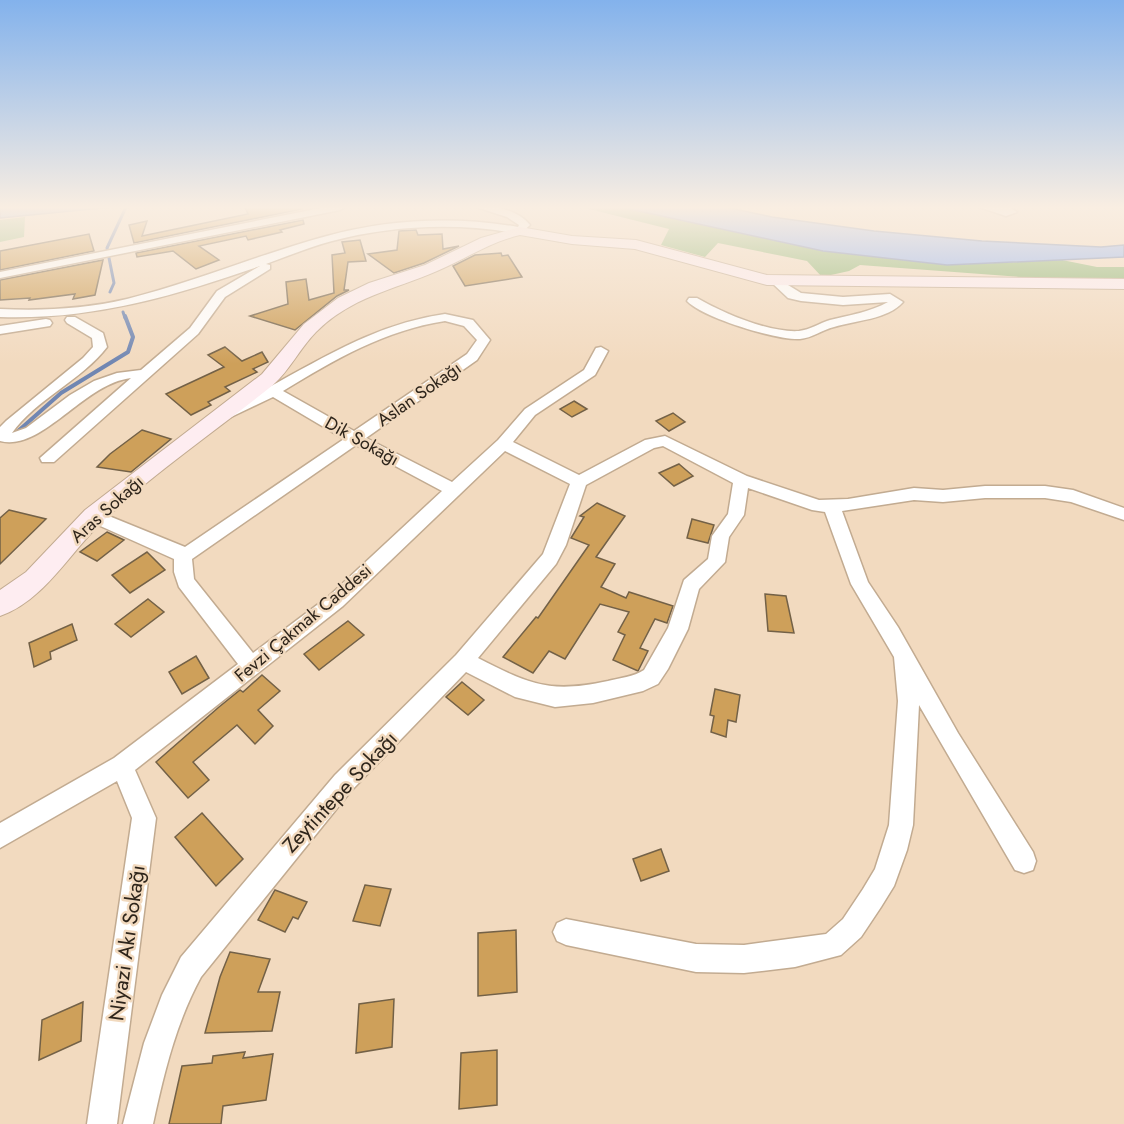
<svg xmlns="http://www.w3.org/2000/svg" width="1124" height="1124" font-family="Jost,sans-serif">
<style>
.green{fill:#9abd81}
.forest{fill:#8eb571}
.water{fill:#8db0f2;stroke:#7086b2;stroke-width:1.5}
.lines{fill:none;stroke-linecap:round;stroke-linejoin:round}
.stream-far1{stroke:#7086b2;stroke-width:3}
.stream{stroke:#7086b2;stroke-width:4}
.building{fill:#cea05a;stroke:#736147;stroke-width:1.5}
.street-casing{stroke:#c2ab91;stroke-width:3}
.secondary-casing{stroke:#c2ab91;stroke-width:2}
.street{fill:#fff;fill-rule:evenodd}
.secondary{fill:#feedf1;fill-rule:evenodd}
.labels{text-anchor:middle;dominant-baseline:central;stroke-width:5;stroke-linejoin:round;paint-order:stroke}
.street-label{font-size:18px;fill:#2e251b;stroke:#f2dabf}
.near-street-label{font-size:21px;fill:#2e251b;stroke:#f2dabf}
</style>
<rect width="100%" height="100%" fill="#f2dabf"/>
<!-- green -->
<polygon class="green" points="25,217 24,237 0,242 0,220"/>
<!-- forest -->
<polygon class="forest" points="581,207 620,207 823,251 947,265 1062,260 1097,267 1124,267 1124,279 1047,279 860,265 849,271 822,277 807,261 718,243 705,257 661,245 669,229"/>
<!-- water -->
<g class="water">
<polygon points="0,207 112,207 0,218"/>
<polygon points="620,207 725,207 772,217 874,231 982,241 1101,247 1124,245 1124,257 947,265 823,251"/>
</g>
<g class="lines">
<!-- stream-far1 -->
<g class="stream-far1">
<polyline points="110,292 114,283 107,248 126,207"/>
<polyline points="123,312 125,318"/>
</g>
<!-- stream -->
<polyline class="stream" points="17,432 61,393 128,352 133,337 125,316"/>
</g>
<!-- building -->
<g class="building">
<polygon points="245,207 302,207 302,209 134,243 129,225 147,221 142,236 248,214"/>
<polygon points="303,220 304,224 280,230 282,232 248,240 246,236 199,246 219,260 196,269 173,251 137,257 136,253"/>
<polygon points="416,230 418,235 442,234 443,249 459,246 424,263 394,273 368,254 397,250 399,231"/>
<polygon points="89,234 94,251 0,270 0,251"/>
<polygon points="360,240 366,261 348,262 344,290 349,290 337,296 295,330 250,316 288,304 286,282 306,279 309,300 334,293 332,255 345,253 342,242"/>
<polygon points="501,253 502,256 508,255 522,277 465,286 453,266 475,255"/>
<polygon points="103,260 95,295 73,299 75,294 29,300 30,298 0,300 0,280"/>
<polygon points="225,347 242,361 262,352 268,362 253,369 257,372 225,387 230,391 208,402 211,405 191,415 166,394 224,367 208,355"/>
<polygon points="574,401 587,409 572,417 560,409"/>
<polygon points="673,413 685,422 669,431 656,421"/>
<polygon points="142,430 171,439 131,472 97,467 110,454"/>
<polygon points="679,464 693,476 674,486 659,473"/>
<polygon points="597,503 625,516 596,557 615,564 601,587 626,598 629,592 673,606 667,623 655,619 640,648 648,651 638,671 613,660 625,635 618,632 629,612 600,604 565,659 549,651 533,673 503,657 536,617 538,618 589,545 571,538 584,517 580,516"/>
<polygon points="9,510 46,519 0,564 0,518"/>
<polygon points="692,519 714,525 708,543 687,538"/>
<polygon points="107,532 124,540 97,561 80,552"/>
<polygon points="147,552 165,570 130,593 112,575"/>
<polygon points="765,594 786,596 794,633 768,631"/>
<polygon points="148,599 164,612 131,637 115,624"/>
<polygon points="348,621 364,635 319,670 304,654"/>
<polygon points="72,624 77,640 50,652 51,659 34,667 29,643"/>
<polygon points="196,656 209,678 182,694 169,672"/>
<polygon points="262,675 280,691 258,710 273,726 255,744 237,725 193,762 209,780 188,798 156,762 219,707 240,690 243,692"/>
<polygon points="462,682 484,700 468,715 446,697"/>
<polygon points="715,689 740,695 736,722 728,720 726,737 711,732 714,716 710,715"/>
<polygon points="202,813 243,859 216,886 175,837"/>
<polygon points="661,849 669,871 641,881 633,859"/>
<polygon points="365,885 391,889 380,926 353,921"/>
<polygon points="275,890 307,902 298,919 293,917 285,932 258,920"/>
<polygon points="516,930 517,992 478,996 478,933"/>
<polygon points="230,952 270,959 258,992 280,992 272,1031 205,1033 220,977"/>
<polygon points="394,999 392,1047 356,1053 359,1004"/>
<polygon points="83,1002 81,1041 39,1060 42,1020"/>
<polygon points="497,1050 497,1105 459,1109 461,1053"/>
<polygon points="245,1052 243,1058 273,1054 266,1100 223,1106 221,1124 169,1124 182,1066 212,1063 213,1056"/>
</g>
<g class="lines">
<!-- street casing -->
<g class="street-casing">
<g id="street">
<polygon points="326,207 345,207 340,210 0,278 0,272"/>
<path d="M 476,207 C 495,206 517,209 530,225 L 520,234 C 459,222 392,225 332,241 C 309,247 288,256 266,264 L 270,265 L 270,269 L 225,297 L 198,334 L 54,462 L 42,462 L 40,458 L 131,378 C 83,384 42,452 0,441 L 0,427 L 6,421 L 83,358 L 93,347 L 92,338 L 67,323 L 65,320 L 67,317 L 75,317 L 103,333 L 107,347 C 82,380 35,400 12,433 L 26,428 L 70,395 L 94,381 L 117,373 L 141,370 L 190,328 L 217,291 L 260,266 C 174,296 93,320 0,317 L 0,309 C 43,311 85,309 127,299 C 195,282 260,254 327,236 C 388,219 456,216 518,227 L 519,225 L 507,217 Z"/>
<polygon points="979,207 1009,207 1017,212 1006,216"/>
<path d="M 775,277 L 801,293 L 843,297 L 890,294 L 903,302 C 887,320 856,320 834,327 C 822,330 812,338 800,339 C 776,340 703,318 687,301 L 689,298 L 697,298 C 723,313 769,333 799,331 C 810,330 820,323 830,320 C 850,315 870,312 888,302 L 843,305 L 801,301 L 788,298 L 771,282 L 771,278 Z"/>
<path d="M 445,314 L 473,320 L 490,340 L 477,360 L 366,438 L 452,482 L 498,440 L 525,409 L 584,370 L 596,348 L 601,347 L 608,351 L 595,375 L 535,415 L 513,442 L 579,475 L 645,440 L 665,436 L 747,476 L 819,500 L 848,499 L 914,488 L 943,490 L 985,486 L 1045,486 L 1073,490 L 1124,508 L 1124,520 L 1071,502 L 1045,498 L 985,498 L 943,502 L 914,500 L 842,511 L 868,582 L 898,627 L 958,733 L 1033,852 L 1036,861 L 1033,870 L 1024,873 L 1015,870 L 919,705 L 913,825 L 907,850 L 894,886 L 881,907 L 861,937 L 841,955 L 795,967 L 744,973 L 696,972 L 566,945 L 557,941 L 553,932 L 557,923 L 566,919 L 696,944 L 744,945 L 826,934 L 843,919 L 863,889 L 875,869 L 889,825 L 898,701 L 894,657 L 851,584 L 825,512 L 812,510 L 748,488 L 744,515 L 729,537 L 725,562 L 699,589 L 688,629 L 668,669 L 658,684 L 643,691 L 593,703 L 555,707 L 515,697 L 466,672 L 351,791 L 201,977 C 176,1023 164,1073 153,1124 L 123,1124 L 144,1043 L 162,995 L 181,957 L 335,775 L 456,655 L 543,554 L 570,484 L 505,451 L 343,606 L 135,770 L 156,818 L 117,1124 L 87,1124 L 132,818 L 117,781 L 0,848 L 0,823 L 114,758 L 238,664 L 179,587 L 174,572 L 174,559 L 87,520 L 85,516 L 87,512 L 93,510 L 99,512 L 185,547 L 344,439 L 273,397 L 231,417 L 226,415 L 224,412 L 226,409 C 301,374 361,326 445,314 ZM 445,321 L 464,326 L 477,340 L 467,354 L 354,431 L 283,391 C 334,360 385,330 445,321 ZM 356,445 L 442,491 L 329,596 L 253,653 L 194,579 L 192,559 ZM 663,446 L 733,483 L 728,514 L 712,536 L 708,559 L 684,580 L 668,628 L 644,670 C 634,677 619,678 608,681 C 549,694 529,684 478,658 L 556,564 L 566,545 L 586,485 L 654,448 Z"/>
<polygon points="46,319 50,320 52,323 50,326 0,334 0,326"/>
</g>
</g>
<!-- secondary casing -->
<g class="secondary-casing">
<path id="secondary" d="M 520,227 L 572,236 L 636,240 L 767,275 L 1124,279 L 1124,289 L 767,285 L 635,249 L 572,244 L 520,235 C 490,242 465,259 437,271 C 393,290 351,297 316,332 C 300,348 290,370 273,385 C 217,430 155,472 103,521 C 70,552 44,601 0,616 L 0,590 L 26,572 L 85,510 L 262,374 L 304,324 L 338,298 L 369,283 L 425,265 L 481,238 Z"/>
</g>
<!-- street -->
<use href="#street" class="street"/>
<!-- secondary -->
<use href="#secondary" class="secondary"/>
</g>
<!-- sky -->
<linearGradient id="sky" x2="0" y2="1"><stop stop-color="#83b2ec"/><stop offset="0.57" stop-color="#f9eee2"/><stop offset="1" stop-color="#f9eee2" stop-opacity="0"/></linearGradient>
<rect width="1124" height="364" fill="url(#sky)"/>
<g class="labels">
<!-- street labels -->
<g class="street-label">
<text transform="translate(419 394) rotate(-35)">Aslan Sokağı</text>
<text transform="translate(362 441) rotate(29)">Dik Sokağı</text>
<text transform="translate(107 509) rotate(-42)">Aras Sokağı</text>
<text transform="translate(303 623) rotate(-40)">Fevzi Çakmak Caddesi</text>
</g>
<!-- near-street labels -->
<g class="near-street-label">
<text transform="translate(340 792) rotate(-47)">Zeytintepe Sokağı</text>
<text transform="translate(127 943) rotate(-82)">Niyazi Akı Sokağı</text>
</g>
</g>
</svg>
